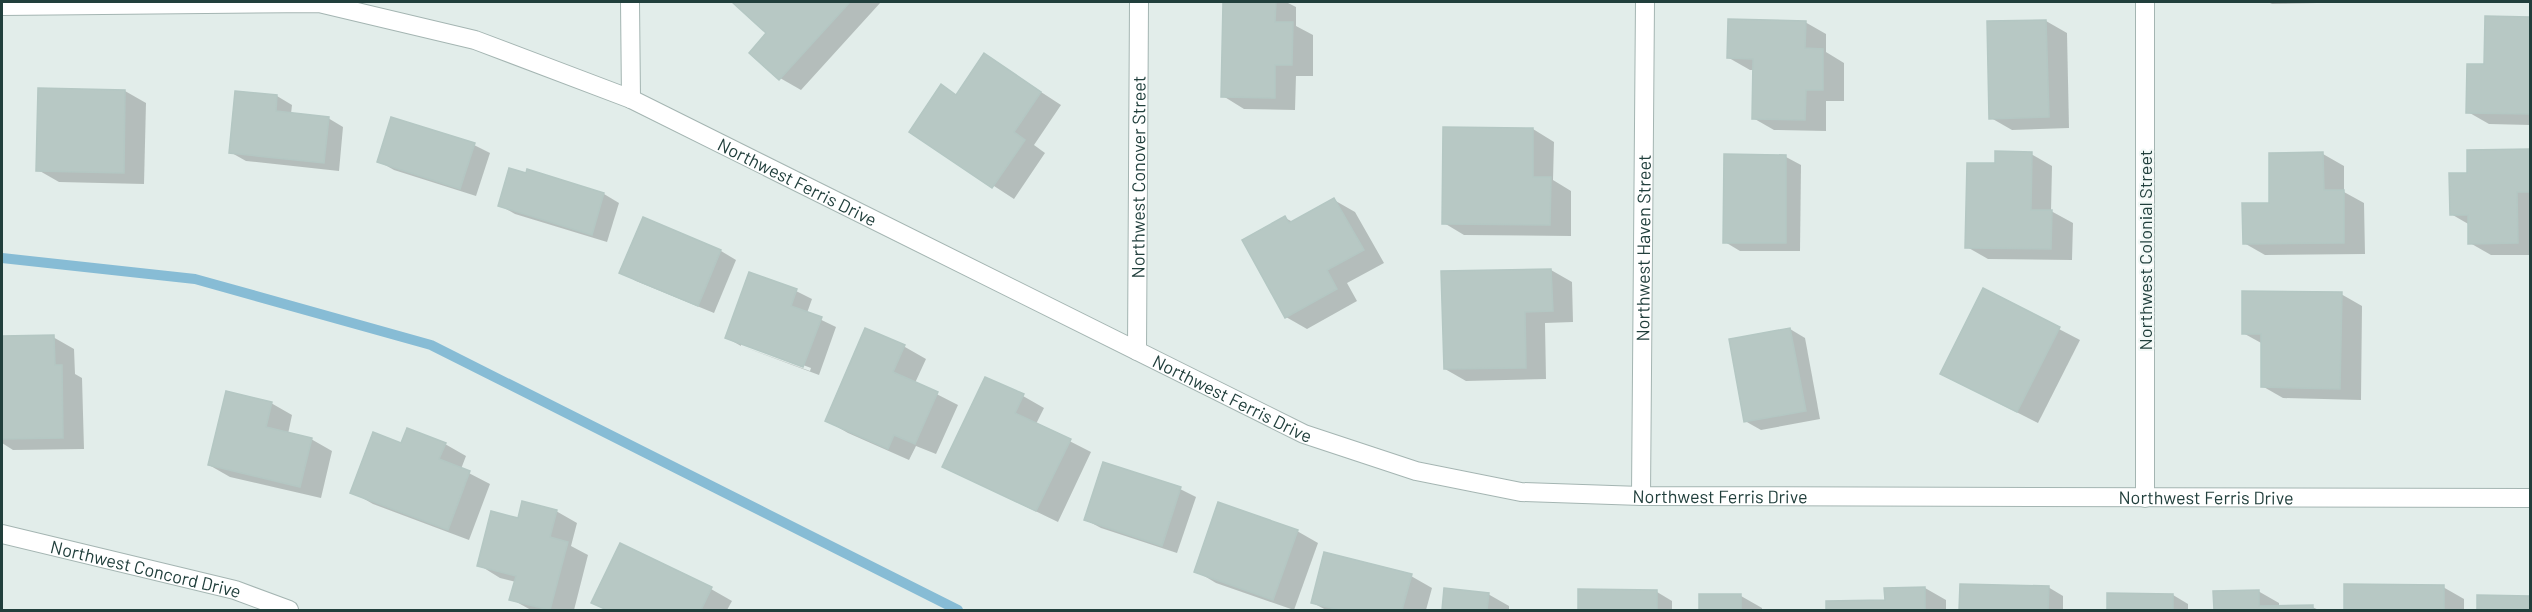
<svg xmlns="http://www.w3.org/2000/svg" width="2532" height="612" font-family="Barlow,sans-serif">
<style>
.shadow{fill:#0003}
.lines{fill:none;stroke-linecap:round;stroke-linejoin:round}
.stream{stroke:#87bcd5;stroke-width:10}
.building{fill:#b7c8c4;stroke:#b4c7c3;stroke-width:1.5}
.minor-casing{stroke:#a4b5b2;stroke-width:20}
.minor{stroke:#fff;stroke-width:18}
.labels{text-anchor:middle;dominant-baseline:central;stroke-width:4.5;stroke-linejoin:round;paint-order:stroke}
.street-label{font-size:18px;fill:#213f3c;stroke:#f3f9f7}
</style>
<rect width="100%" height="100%" fill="#e2edea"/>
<!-- shadow -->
<g class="shadow">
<polygon points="734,2 881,2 801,90 780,78 769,32"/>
<polygon points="1224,2 1286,2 1296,7 1296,26 1313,35 1313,76 1296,76 1295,110 1244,109 1223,96"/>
<polygon points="2268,2 2360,2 2272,4"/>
<polygon points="2487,18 2530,18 2530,125 2489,124 2468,112 2486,66"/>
<polygon points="2046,21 2067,33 2069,128 2012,130 1991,118"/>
<polygon points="1805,22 1826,34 1826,52 1844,63 1844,101 1826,101 1826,131 1774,130 1753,118 1754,70 1750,70 1729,58"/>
<polygon points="984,55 1061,105 1034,145 1045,153 1014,199 911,132 941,86 957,96"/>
<polygon points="125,91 146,103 144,184 59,182 38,170"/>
<polygon points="277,96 292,105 291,114 328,118 343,127 339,171 246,161 230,152"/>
<polygon points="1533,129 1554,142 1553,180 1571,191 1571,236 1464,235 1444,223"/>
<polygon points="474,145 490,153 476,196 394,170 378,161"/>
<polygon points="2530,151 2530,255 2491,255 2470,243 2470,225 2451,214 2469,174 2468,152"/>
<polygon points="2031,154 2052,166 2051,211 2073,223 2072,260 1988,259 1967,247 1996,165"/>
<polygon points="2323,154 2344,166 2344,192 2364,203 2365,254 2265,255 2244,243 2271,205"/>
<polygon points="1786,157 1801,165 1800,251 1740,251 1725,242"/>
<polygon points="528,171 604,194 619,203 607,242 515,214 499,205"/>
<polygon points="1334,200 1355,212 1384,263 1347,283 1357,301 1307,329 1286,317 1285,218 1293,222"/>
<polygon points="644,219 721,251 736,260 714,313 636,281 621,272"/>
<polygon points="1551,270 1572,282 1573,322 1545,323 1546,379 1466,381 1445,369 1443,273"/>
<polygon points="1984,290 2080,340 2038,423 1963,385"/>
<polygon points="796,291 812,299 807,313 836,327 819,375 741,346 810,371 811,368 741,342 741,346 727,338"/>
<polygon points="2341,294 2362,306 2361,400 2283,398 2262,386 2263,344 2243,333"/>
<polygon points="1790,329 1805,338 1820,419 1761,430 1745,421"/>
<polygon points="866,330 905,347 926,359 915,383 958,405 936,454 916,446 909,460 848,433 827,421"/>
<polygon points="53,337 74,349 75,374 82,378 84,449 13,450 2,443 2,338"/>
<polygon points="1023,396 1044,408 1036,424 1091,452 1058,522 944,467"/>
<polygon points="271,403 292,415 288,434 311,439 332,451 321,498 230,477 209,465"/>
<polygon points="402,444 445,444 466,456 461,469 490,484 469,540 373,504 352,492"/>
<polygon points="1180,489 1196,497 1177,553 1101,528 1086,520"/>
<polygon points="556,511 577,523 571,546 588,555 574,610 531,610 511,599 516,582 500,578 479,565 519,520"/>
<polygon points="1297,531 1318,543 1294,610 1216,583 1196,571"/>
<polygon points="1411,576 1432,588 1426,610 1326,610 1313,603"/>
<polygon points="1961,586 2048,587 2063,596 2063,610 1961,610"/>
<polygon points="2345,586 2443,587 2464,599 2464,610 2345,610"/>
<polygon points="1925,588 1946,600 1946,610 1827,610 1827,602 1887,601"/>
<polygon points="711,589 732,601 727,610 608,610 593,602"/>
<polygon points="1445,590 1488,594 1509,606 1509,610 1443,610"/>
<polygon points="1580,590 1657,592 1672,601 1672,610 1579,610"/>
<polygon points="2258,591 2279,603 2279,607 2312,607 2319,610 2215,610 2215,592"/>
<polygon points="2109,595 2173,595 2188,604 2188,610 2108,610"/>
<polygon points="1701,596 1741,596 1762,608 1762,610 1701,610"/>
<polygon points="2479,597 2530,598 2530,610 2479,610"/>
</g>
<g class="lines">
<!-- stream -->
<polyline class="stream" points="2,258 195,279 431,345 958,610"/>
</g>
<!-- building -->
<g class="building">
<polygon points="732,2 850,2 779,80 749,53 766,33"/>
<polygon points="1223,2 1276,2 1275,22 1293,22 1292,65 1275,65 1275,98 1221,97"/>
<polygon points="2485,16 2530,17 2530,114 2466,113 2467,64 2484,64"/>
<polygon points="1728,19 1806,21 1805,48 1823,49 1823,90 1806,90 1805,120 1752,119 1753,59 1727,58"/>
<polygon points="2046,20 2049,117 1989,119 1987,21"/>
<polygon points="984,53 1041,92 1014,132 1025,140 992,188 909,132 941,84 956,95"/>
<polygon points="38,88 125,90 124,173 36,171"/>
<polygon points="235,91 277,95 276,111 329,117 324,163 229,153"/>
<polygon points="391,117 475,143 460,189 377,162"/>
<polygon points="1443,127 1533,128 1533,177 1551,177 1550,225 1442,224"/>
<polygon points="2530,149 2530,192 2517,192 2518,243 2468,244 2468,215 2450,215 2449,173 2467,173 2467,150"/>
<polygon points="1995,151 2032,152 2031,210 2052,210 2051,249 1965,248 1967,163 1995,163"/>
<polygon points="2323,152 2324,190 2344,190 2344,243 2243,244 2242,203 2269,203 2269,153"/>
<polygon points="1724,154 1786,155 1786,243 1723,243"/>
<polygon points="509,168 526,173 527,169 604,193 592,235 498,206"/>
<polygon points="1334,198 1364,250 1327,270 1337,289 1285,318 1242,240 1285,216 1289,223"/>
<polygon points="643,217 721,250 698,306 619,273"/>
<polygon points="1551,269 1553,311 1525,312 1526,368 1444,369 1441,271"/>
<polygon points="749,272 797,289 791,306 822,317 803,367 725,338"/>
<polygon points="1983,288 2060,327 2017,412 1940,374"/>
<polygon points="2242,291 2342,292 2340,389 2261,387 2261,334 2242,334"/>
<polygon points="865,328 905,345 893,372 938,392 915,444 894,435 888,449 825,421"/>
<polygon points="1790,328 1806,411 1744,422 1729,339"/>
<polygon points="54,335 55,365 62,365 63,438 2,439 2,336"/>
<polygon points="985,377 1024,394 1015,413 1071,439 1036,511 942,467"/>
<polygon points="226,391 272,402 266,427 312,438 300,487 208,465"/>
<polygon points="407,428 446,443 439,459 470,471 448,530 350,493 373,432 401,443"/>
<polygon points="1103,462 1181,487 1162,546 1084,520"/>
<polygon points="522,501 557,510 550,537 568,542 550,610 509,600 516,576 477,566 491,511 518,518"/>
<polygon points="1218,502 1298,530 1273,600 1194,572"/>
<polygon points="620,543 712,587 701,610 607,610 591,603"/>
<polygon points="1324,552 1412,574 1402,610 1339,610 1311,603"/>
<polygon points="1960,584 2049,586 2048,610 1959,610"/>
<polygon points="2344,584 2444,585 2444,610 2344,610"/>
<polygon points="1925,587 1925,610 1826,610 1826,601 1885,600 1884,588"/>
<polygon points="1444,588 1489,593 1487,610 1442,610"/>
<polygon points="1578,589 1657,590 1657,610 1578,610"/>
<polygon points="2259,590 2259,606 2313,605 2313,610 2214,610 2213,591"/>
<polygon points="2107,593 2173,594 2173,610 2107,610"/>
<rect x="1699" y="594" width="42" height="16"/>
<polygon points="2477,595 2530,596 2530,610 2477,610"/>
</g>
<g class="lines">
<!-- minor casing -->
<g class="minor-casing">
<g id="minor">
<polyline points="630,2 631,99"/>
<polyline points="2145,2 2145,498"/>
<path id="s1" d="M 2,6 L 319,3 L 475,40 L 631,99 L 1304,434 L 1416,471 L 1521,492 L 1641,496 L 2530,498"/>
<path id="s2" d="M 1137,351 L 1139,2"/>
<path id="s3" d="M 1641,496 L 1645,2"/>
<path id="s4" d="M 2,534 L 235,590 L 289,610"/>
</g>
</g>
<!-- minor -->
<use href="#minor" class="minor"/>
</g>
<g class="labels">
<!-- street labels -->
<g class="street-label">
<text stroke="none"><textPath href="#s2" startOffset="174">Northwest Conover Street</textPath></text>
<text stroke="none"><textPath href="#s1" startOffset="830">Northwest Ferris Drive</textPath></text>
<text stroke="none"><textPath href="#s3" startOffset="248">Northwest Haven Street</textPath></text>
<text transform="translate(2145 250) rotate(-90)">Northwest Colonial Street</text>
<text stroke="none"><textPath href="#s1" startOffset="1316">Northwest Ferris Drive</textPath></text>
<text stroke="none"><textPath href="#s1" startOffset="1820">Northwest Ferris Drive</textPath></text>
<text stroke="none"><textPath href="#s1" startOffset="2306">Northwest Ferris Drive</textPath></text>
<text stroke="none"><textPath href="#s4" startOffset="148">Northwest Concord Drive</textPath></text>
</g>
</g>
<!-- border -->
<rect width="2532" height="612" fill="none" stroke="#213f3c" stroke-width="6"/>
</svg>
